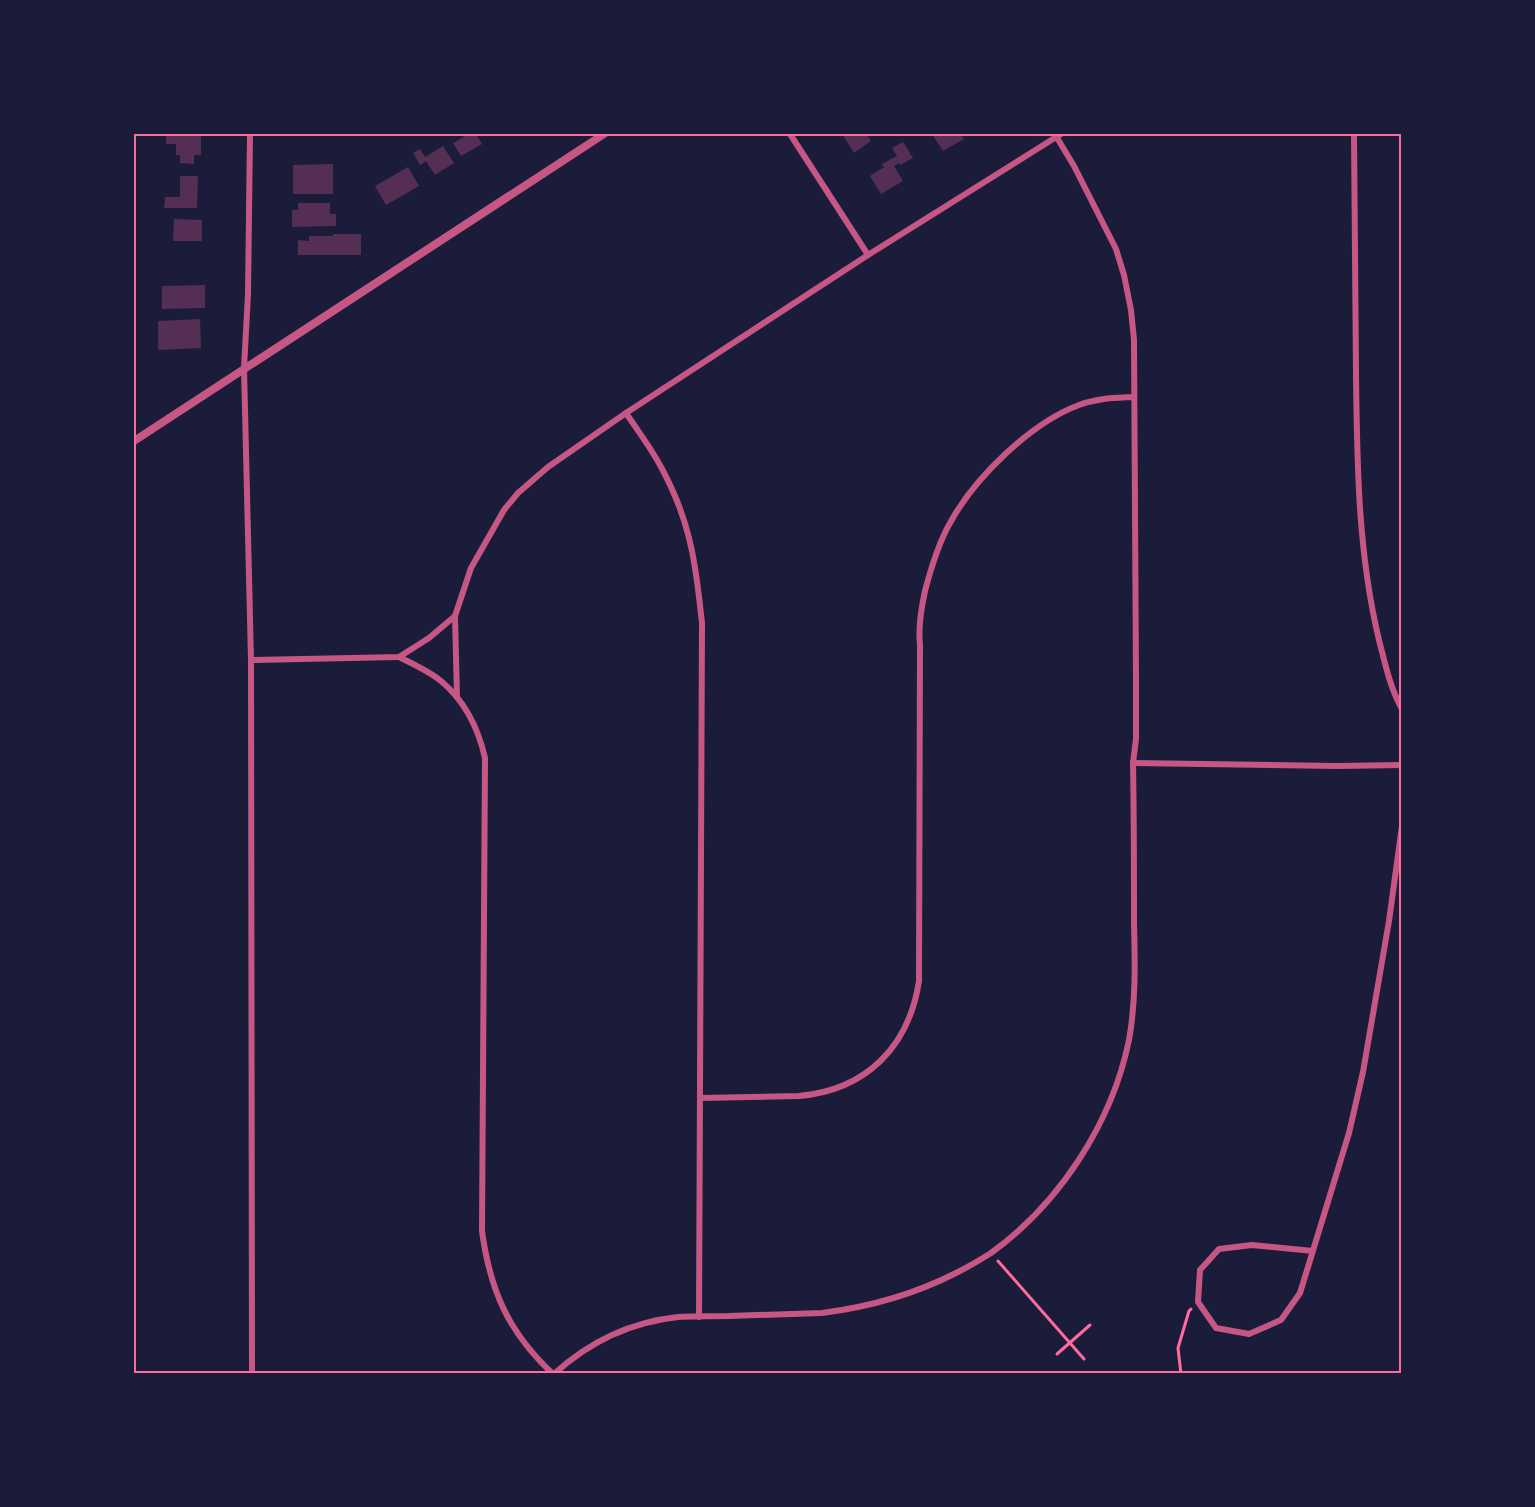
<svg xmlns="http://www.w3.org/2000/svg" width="1535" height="1507" font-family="'Exo 2',sans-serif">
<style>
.building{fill:#542f53}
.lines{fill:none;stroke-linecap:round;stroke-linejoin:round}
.path{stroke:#ff6b9d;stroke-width:3}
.minor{stroke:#c65784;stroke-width:6}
.tertiary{stroke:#c65784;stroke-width:8}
.neatline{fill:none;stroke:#ff6b9d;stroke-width:2}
</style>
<rect width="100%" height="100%" fill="#1b1b3a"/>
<!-- building -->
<g class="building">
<polygon points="166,134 201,134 201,155 194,155 194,164 180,163 180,155 176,155 176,144 166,144"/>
<polygon points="466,134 476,134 482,144 461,156 453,143 467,135"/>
<polygon points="842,134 866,134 871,141 854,153"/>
<polygon points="932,134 960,134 964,139 943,151"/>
<polygon points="903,142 913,158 900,165 899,163 894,166 903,181 881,194 870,176 884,167 882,164 897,156 892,148"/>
<polygon points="443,146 454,163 435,175 426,161 420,165 413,153 420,149 425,157"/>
<polygon points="333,164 333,194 293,194 293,165"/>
<polygon points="408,167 419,186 386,205 375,186"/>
<polygon points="180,176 198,176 197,208 164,208 165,197 180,197"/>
<polygon points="298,203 330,203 330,214 336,214 336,226 292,227 292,210 298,210"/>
<polygon points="174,219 202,220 202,241 173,241"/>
<polygon points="333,234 361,234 361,255 298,255 298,240 309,241 309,236 333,236"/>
<polygon points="205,285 205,308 162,309 162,286"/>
<polygon points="200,319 201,348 158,350 158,321"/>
</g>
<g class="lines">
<!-- path -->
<g class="path">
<polyline points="998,1261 1084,1359"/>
<polyline points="1057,1354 1090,1325"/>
<polyline points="1181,1374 1178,1348 1189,1311 1191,1309"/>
</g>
<!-- minor -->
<g class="minor">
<polyline points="250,134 248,294 244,368 251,660 252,1374"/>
<polyline points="790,134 868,255"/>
<path d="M 1354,134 C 1355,214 1355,294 1356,374 C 1357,464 1358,553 1379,640 C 1385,663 1390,688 1402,709"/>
<path d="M 626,413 C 638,431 651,448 661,467 C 678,498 690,534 695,568 C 698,586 700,605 702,623 L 699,1317"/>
<polyline points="455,616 457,697"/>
<path d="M 399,657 C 413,664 429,671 441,681 C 465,701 478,727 485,758 L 482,1231 C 490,1290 508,1332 553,1374"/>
<polyline points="251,660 399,657 429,638 455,616 471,568 504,510 518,493 548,467 626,413 868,255 1061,134"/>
<polyline points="1133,763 1337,766 1402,765"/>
<path d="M 700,1098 L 799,1096 C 866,1090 909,1047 919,981 L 920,645 C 918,627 921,609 925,591 C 931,568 938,544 950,523 C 975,477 1031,423 1079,405 C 1097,398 1115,398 1133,397"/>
<polyline points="1313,1251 1252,1245 1219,1249 1200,1270 1198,1302 1216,1328 1249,1334 1281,1320 1300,1293 1349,1133 1363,1072 1389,921 1402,826"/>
<path d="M 554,1374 C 589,1342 631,1322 678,1317 C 695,1316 712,1316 729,1316 C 760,1315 791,1314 822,1313 C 869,1307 913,1295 956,1273 C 968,1267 980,1260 991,1253 C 1060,1203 1112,1123 1129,1040 C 1136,1001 1135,962 1134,922 C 1134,869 1134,816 1133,763 L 1136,739 L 1136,681 L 1134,340 L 1131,310 L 1124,275 L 1116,249 L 1074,166 L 1056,136"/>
</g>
<!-- tertiary -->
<polyline class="tertiary" points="134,441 604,134"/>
</g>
<!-- border -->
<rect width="1535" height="1507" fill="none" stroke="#1b1b3a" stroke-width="270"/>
<rect x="135" y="135" width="1265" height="1237" class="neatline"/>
</svg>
